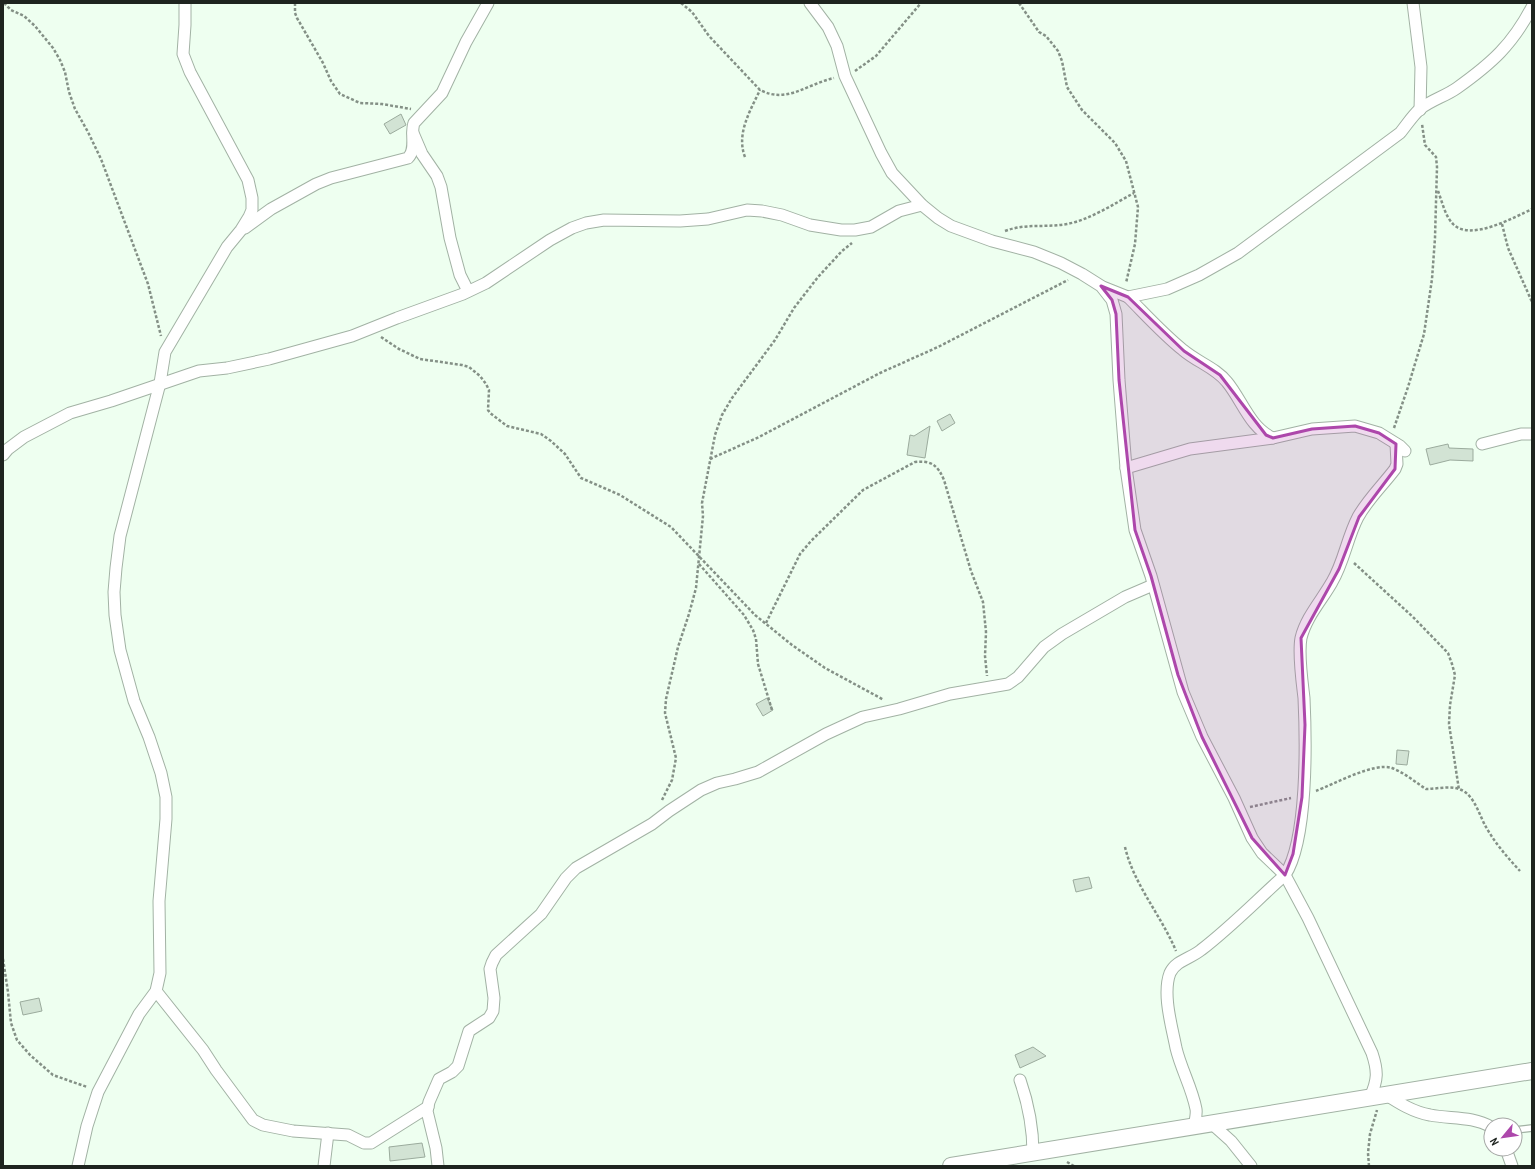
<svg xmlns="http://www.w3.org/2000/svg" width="1535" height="1169" font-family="'Archivo Narrow',sans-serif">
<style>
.building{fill:#d2e3d4;stroke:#9bab9d}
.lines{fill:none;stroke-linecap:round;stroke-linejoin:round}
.lane-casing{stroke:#a2b2a4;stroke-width:8}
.street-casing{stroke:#a2b2a4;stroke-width:13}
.secondary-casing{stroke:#a2b2a4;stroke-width:18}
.path{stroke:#849086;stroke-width:2.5;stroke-dasharray:3 2;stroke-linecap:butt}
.lane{stroke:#fff;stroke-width:5.5}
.street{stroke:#fff;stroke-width:11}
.secondary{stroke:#fff;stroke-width:16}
.marked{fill:#ad47ab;fill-opacity:0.2;stroke:#ad47ab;stroke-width:3;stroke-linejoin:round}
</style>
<rect width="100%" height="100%" fill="#eefff0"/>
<!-- building -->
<g class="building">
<polygon points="401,114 406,125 390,134 384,124"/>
<polygon points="950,414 955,423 942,431 937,421"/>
<polygon points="930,426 925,458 907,455 910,435 914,436"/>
<polygon points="1448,444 1449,448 1473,449 1473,461 1450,460 1430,465 1426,449"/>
<polygon points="767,698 773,710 763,716 756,704"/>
<polygon points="1397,750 1409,751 1407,765 1396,764"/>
<polygon points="1089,877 1092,888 1076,892 1073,880"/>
<polygon points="39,998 42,1011 23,1015 20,1002"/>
<polygon points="1033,1047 1046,1056 1020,1068 1015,1055"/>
<polygon points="422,1143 425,1157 390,1161 389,1147"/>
</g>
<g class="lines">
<!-- lane casing -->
<g class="lane-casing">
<polyline id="lane" points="1515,1130 1532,1128"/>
</g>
<!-- street casing -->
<g class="street-casing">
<g id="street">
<path d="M 810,3 L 828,27 L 837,46 L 845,76 L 881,153 L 892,173 L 922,205 L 938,218 L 951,226 L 992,241 L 1034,252 L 1061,263 L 1082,274 L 1101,286 L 1112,300 L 1116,314 L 1119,380 L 1126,468 L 1135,530 L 1151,576 L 1183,692 L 1202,737 L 1234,798 L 1252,838 L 1262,853 L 1285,875 L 1308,918 L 1372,1053 C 1378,1071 1378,1080 1370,1097"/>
<polyline points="1413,3 1421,67 1420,110"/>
<polyline points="413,133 422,154 437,176 441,187 450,238 460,275 468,291"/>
<path d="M 245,228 L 271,209 L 316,184 L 331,178 L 408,158 C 417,149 410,134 414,123 L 442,93 L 466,42 L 488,3"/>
<path d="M 1103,287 L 1128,297 L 1167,289 L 1199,275 L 1238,253 L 1400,133 C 1406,126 1412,116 1420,109 C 1431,100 1446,96 1457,88 C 1492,63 1512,45 1532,7"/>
<path d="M 1128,297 C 1146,315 1163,334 1183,350 C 1197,362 1216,368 1227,382 C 1242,400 1250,428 1273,438"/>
<polyline points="1482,444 1521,434 1532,434"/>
<polyline points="3,455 8,449 24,437 70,413 111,401 199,371 227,368 269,359 352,336 397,318 463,294 486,283 550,240 572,228 586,223 604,220 680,221 708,219 747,210 762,211 782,215 810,225 841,230 855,230 871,227 899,211 922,205"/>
<polyline points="1126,468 1190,449 1273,438 1312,429 1355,426 1379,433 1400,446 1405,451"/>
<polyline points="156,991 203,1050 216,1070 253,1120 263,1125 293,1131 348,1135 364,1143 371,1143 428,1107"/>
<path d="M 1020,1080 C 1028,1103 1033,1128 1033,1153"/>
<path d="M 1385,1094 C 1399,1103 1413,1112 1430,1115 C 1450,1119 1473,1116 1491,1127"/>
<polyline points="1212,1124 1231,1141 1251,1166"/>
<path d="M 1194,1127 C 1195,1121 1197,1114 1196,1109 C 1192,1088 1181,1069 1176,1048 C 1172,1027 1162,994 1170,973 C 1176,960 1192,958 1201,950 C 1231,927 1257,900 1285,875 C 1308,840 1306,741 1304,698 C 1302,681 1298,654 1301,638 C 1306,617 1322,600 1332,582 C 1344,562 1347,538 1358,517 C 1368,499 1383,485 1395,469 L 1397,464 L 1396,444"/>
<polyline points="1506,1149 1512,1166"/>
<polyline points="78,1166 87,1126 98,1092 139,1014 156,991 160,973 159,901 166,819 166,797 161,773 149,737 134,701 120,650 115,615 114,592 116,568 120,536 160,383 165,352 227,247 241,230 249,217 252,210 252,198 248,180 190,72 183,54 185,25 185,3"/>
<polyline points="324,1166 328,1133"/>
<polyline points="438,1166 436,1148 427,1111 429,1102 439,1079 452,1072 458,1066 469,1031 489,1018 493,1011 494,998 490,969 492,963 496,955 541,914 566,878 576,868 652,824 669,811 701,790 717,783 735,779 758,772 826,734 863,717 899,709 950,694 1008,684 1018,677 1044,647 1062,634 1125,597 1153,585"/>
</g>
</g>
<!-- secondary casing -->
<g class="secondary-casing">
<polyline id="secondary" points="951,1166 1532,1071"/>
</g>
<!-- path -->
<g class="path">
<polyline points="4,3 11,10 24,16 35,26 53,48 60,60 65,72 69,92 75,109 88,132 101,159 148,284 161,336"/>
<polyline points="295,3 295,13 297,18 323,63 331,81 340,94 360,103 382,104 411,109"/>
<path d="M 681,3 L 692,12 L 709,36 L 760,90 C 787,104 807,84 834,78"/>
<polyline points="1019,3 1039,32 1046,36 1058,51 1062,61 1067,87 1082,110 1115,143 1126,161 1138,207 1135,244 1126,283"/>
<polyline points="855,71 876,56 921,3"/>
<path d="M 745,157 C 736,134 750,111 760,90"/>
<path d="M 1438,191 C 1442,201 1445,216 1453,224 C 1470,242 1515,217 1532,209"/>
<polyline points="1502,224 1508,248 1532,302"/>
<path d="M 1005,231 C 1026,223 1046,228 1067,224 C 1089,220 1114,204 1134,193"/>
<polyline points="381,337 399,349 420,359 462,365 469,367 480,376 486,384 489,390 488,410 490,413 507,426 541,434 551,441 565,454 581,478 620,495 671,527 755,615 792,645 825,668 884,700"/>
<polyline points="1394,428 1408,387 1424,334 1432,279 1435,238 1437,167 1436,157 1425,145 1422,124"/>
<polyline points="710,459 759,437 880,373 938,347 1068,280"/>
<polyline points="1354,563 1413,617 1448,653 1452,664 1455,675 1450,705 1449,724 1459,790"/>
<polyline points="699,564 744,615 753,630 756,639 758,664 772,710"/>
<path d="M 766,623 L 800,554 L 811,541 L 863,490 L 915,462 C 932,460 938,466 944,480 L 971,571 L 983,602 L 986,632 L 985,656 L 987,676"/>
<path d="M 1316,791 C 1334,784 1374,762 1392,768 C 1405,773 1415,782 1426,789 C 1439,789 1453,784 1465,792 C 1476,800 1480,817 1486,827 C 1495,843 1507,857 1520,871"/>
<polyline points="662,800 672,780 676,758 665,713 666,699 678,647 689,614 696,588 703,516 702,503 715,435 722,415 732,398 775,340 794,308 818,277 842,251 852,243"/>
<polyline points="1250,807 1291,798"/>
<path d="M 1125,847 C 1134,885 1161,915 1176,951"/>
<polyline points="3,959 8,992 11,1023 17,1040 30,1055 53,1075 87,1087"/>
<polyline points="1067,1162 1074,1166"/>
<polyline points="1369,1166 1368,1153 1370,1134 1377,1110"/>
</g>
<!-- lane -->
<use href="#lane" class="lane"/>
<!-- street -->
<use href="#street" class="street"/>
<!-- secondary -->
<use href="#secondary" class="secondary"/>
</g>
<!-- marked area -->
<path class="marked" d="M 1101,286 L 1128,297 L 1184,351 L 1220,375 L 1266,435 L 1273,438 L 1312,429 L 1355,426 L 1379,433 L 1396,444 L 1395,469 L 1359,517 L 1339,569 L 1301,638 L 1305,725 L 1302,797 L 1293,854 L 1285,875 L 1252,838 L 1202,737 L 1178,675 L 1151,576 L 1135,530 L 1119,380 L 1116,314 L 1112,300 Z"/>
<!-- border -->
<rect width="1535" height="1169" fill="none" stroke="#1e241f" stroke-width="8"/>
<!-- north arrow -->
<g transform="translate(1503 1137) rotate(241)"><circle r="19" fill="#ffffff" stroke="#a5a7a5"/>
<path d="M0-3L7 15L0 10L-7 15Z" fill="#ad47ab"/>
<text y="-6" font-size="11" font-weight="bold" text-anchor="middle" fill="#1e241f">N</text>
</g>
</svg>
